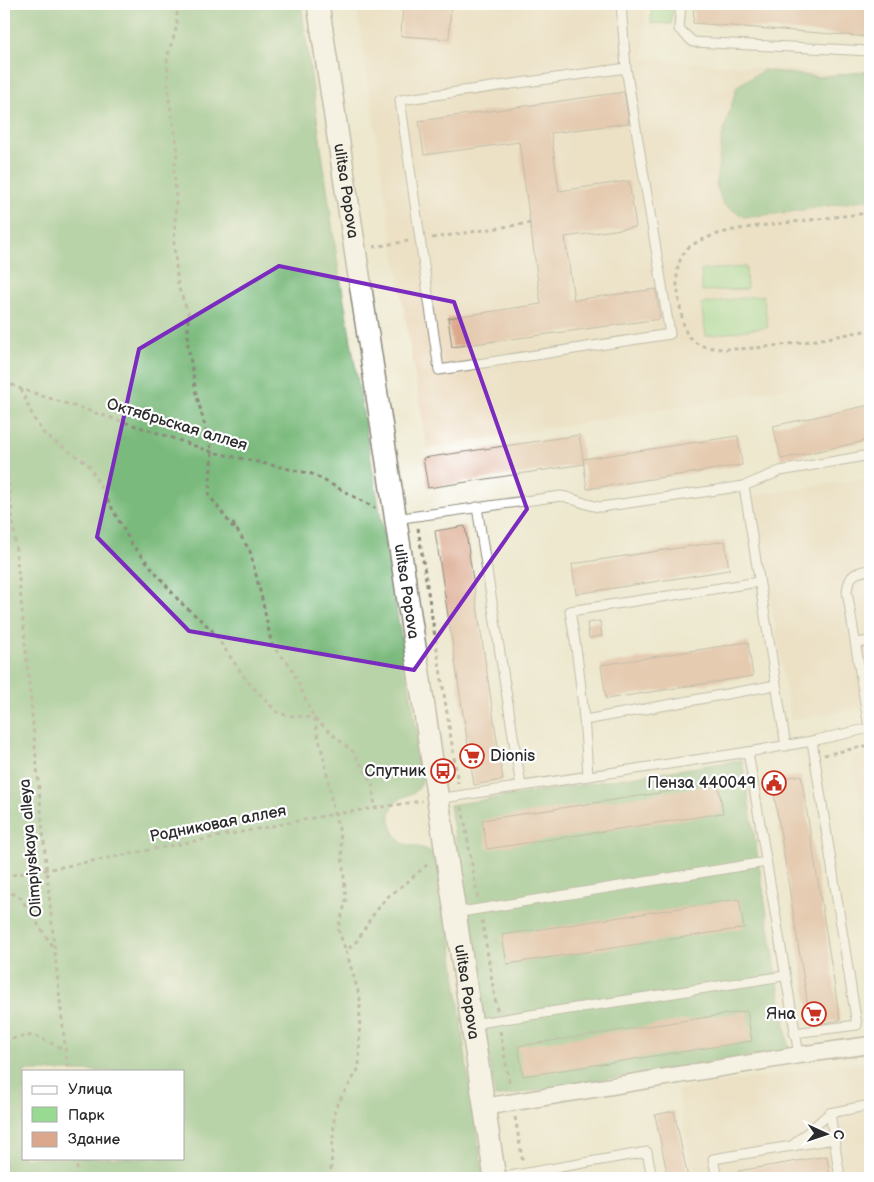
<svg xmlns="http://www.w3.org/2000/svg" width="874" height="1182" font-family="'Balsamiq Sans',sans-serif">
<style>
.built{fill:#ead8ba}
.green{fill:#98da91;stroke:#62825e}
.forest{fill:#7aba7b;stroke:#527253;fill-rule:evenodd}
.building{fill:#dba88d}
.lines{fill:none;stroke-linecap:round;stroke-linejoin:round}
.service-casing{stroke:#8c8a7c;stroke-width:11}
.minor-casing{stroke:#8c8a7c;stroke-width:19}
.tertiary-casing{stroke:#8c8a7c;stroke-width:24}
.path{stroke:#8c8a7c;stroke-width:3;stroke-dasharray:4 4;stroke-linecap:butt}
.service{stroke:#fff;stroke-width:9}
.minor{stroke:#fff;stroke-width:16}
.tertiary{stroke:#fff;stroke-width:21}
.marked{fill:none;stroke:#7b2cbf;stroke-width:4;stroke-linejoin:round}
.labels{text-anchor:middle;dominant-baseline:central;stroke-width:4.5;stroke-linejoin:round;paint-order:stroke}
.street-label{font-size:16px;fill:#2b2b2b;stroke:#fff}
.poi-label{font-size:16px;fill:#2b2b2b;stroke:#fff;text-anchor:end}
</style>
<rect width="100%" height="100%" fill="#fff"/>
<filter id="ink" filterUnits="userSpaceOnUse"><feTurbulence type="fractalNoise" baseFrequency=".02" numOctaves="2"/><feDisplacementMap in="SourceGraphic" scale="10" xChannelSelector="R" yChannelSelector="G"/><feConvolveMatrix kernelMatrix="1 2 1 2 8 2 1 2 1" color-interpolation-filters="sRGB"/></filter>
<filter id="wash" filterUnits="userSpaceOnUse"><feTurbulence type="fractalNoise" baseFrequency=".0096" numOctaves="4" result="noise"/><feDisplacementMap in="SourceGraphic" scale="20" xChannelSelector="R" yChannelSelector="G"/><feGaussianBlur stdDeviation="1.12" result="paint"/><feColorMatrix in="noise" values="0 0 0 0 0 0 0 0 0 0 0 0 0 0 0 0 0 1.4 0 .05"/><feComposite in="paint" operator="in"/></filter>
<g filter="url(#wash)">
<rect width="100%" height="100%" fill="#ede8ce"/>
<!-- built -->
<g class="built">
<polygon points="356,4 646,4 643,59 870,76 870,374 427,449 393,244"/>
<polygon points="870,478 870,706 791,720 753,496"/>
<polygon points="870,753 870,867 853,757"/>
<polygon points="864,1062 870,1094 870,1178 694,1178 677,1089"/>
</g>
<!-- green -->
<g class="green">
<polygon points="652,4 673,4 671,24 651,23"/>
<polygon points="746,267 747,289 702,291 701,270"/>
<polygon points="763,295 768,327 706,336 701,304"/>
</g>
<!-- forest -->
<g class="forest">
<path d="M 4,4 L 301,4 L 337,259 L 423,767 C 423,774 423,783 418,789 C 413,794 406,795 400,799 C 383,811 390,830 402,843 C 426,850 434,845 443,873 L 467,1069 L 484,1178 L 4,1178 ZM 24,1071 L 184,1071 L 184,1158 L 24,1158 Z"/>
<polygon points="764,70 818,77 870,71 870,199 784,213 744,217 723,204 716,184 722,138 737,86"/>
<polygon points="742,760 789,1050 495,1097 450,805"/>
</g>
<g id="blocks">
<!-- building -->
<g class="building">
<polygon points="403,4 451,4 449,39 401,36"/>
<polygon points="694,4 870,4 870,37 693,23"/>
<polygon points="624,92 629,123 551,133 559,191 629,181 636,227 565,237 574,300 656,289 660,319 452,347 448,318 541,304 519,142 424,155 419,121"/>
<polygon points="870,405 870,440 781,459 773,426"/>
<polygon points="579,435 584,464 428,488 423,458"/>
<polygon points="738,436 742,465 587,489 583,459"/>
<polygon points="465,526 503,780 474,785 435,531"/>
<polygon points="725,541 729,570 576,594 572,564"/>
<polygon points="600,621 602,636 589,638 587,623"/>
<polygon points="748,642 753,676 606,699 601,665"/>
<polygon points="801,775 840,1020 811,1025 772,780"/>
<polygon points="718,784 723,813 487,849 482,820"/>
<polygon points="739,899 744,928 507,964 502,935"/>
<polygon points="747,1011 752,1041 523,1076 518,1046"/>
<polygon points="674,1111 688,1178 668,1178 655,1115"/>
<polygon points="827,1156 830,1178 739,1178 738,1171"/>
</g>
</g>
</g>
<g filter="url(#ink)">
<use href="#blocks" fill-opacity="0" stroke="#8c8a7c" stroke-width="1"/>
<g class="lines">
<!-- service casing -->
<g class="service-casing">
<g id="service">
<polyline points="621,4 626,68 670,334 439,370 400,100 626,68"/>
<polyline points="681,4 679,29 693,42 870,51"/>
<polyline points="744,486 786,746"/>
<polyline points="477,507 521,786"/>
<path d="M 395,519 L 561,496 C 575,498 586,506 601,507 L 744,486 L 780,471 L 870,455"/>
<polyline points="856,643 870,641"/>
<polyline points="585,720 776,685"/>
<path d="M 869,728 L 847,591 C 849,575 855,572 870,570"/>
<polyline points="748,752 799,1055"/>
<path d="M 588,776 C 585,720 580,666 570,611 L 759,582"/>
<polyline points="437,799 748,752 812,741 870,728"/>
<polyline points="455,913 766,862"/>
<polyline points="472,1024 784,976"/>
<polyline points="794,1033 857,1025 812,741"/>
<polyline points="830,1113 840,1178"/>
<polyline points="792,1146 830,1113 870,1105"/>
<polyline points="498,1178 647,1152 652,1178"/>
<polyline points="717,1178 713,1159 834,1139"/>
</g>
</g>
<!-- minor casing -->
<g class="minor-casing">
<polyline id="minor" points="484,1107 799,1055 870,1045"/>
</g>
<!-- tertiary casing -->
<g class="tertiary-casing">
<g id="tertiary">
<path id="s1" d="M 318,4 L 495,1178"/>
</g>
</g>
<!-- path -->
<g class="path">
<polyline points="177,4 177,26 167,58 169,100 178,150 174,168 176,200 174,244 178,286 188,312 188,345 196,393 212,452 209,495 235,530 232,522 250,551 263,603 272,646 290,665 314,718 353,752 372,782 375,808"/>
<path d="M 870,213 C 841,216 812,220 784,223 C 753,227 719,229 692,245 C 677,254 675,277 678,293 C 679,302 683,327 687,334 C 688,336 692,340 695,342 C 718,361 838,336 870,330"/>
<polyline points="432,238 530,223"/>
<polyline points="373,247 408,241"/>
<polyline points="4,381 21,389 155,432 212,452 312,474 375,508"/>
<polyline points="21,389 34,419 45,435 88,464 131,543 180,602 211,629 247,681 279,714 314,718 326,768 334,814 340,832 346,901 338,929 346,951"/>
<path d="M 4,443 C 29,652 43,862 68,1071"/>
<polyline points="418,528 458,783"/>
<polyline points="824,755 870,745"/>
<polyline points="462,807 478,899"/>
<polyline points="4,876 46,870 334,814 422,801"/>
<polyline points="4,890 20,897 53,947"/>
<polyline points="482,920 497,1010"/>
<polyline points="500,1031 510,1086"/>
<polyline points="4,1040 34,1035 65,1050"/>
<polyline points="515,1117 523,1163"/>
<polyline points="77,1158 77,1178"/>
<polyline points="329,1178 331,1168 335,1108 359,1068 360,998 346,951 358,940 370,919 387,897 406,883 429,863"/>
</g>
<!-- service -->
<use href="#service" class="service"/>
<!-- minor -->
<use href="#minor" class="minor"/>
<!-- tertiary -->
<use href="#tertiary" class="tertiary"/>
</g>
</g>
<!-- marked area -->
<path d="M0 0H874V1182H0ZM 279,266 L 454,302 L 527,509 L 414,670 L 189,631 L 97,537 L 139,349 Z" fill="#ede8ce" fill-opacity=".55" fill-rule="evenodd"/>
<path class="marked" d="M 279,266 L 454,302 L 527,509 L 414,670 L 189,631 L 97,537 L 139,349 Z"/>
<!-- icons -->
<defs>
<g id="supermarket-ring" transform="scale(1.25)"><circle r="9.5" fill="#fff" stroke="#c8321e" stroke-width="1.5"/><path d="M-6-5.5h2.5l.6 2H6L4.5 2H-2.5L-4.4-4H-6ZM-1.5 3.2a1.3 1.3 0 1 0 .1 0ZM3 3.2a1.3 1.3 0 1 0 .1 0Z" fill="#c8321e"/></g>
<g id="bus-ring" transform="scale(1.25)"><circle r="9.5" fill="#fff" stroke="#c8321e" stroke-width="1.5"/><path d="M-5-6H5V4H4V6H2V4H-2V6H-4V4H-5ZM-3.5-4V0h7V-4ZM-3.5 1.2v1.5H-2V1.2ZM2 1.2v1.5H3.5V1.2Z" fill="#c8321e"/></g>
<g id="civic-ring" transform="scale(1.25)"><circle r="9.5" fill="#fff" stroke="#c8321e" stroke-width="1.5"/><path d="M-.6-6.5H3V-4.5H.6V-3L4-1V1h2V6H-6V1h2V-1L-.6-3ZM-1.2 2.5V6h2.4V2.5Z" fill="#c8321e"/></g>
</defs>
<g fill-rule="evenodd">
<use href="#supermarket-ring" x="472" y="756"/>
<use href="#bus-ring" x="443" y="771"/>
<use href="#civic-ring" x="774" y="783"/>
<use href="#supermarket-ring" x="814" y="1014"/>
</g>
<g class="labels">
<!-- street labels -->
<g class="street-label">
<text stroke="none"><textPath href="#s1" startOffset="189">ulitsa Popova</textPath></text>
<text transform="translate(177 425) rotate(17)">Октябрьская аллея</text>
<text stroke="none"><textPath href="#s1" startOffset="594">ulitsa Popova</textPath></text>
<text transform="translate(218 824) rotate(-11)">Родниковая аллея</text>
<text transform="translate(31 848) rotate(-95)">Olimpiyskaya alleya</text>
<text stroke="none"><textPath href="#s1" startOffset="999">ulitsa Popova</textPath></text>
</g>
<!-- poi labels -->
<g class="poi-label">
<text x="490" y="756" text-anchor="start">Dionis</text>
<text x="426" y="771">Спутник</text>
<text x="756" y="783">Пенза 440049</text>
<text x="796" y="1014">Яна</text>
</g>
</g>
<!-- margin -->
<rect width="874" height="1182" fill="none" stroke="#fff" stroke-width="20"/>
<!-- legend -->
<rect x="22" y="1070" width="162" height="90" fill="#ffffff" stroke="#aaaaaa"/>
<rect x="32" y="1086" width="25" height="8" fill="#ffffff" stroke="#aaaaaa"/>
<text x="68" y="1094" font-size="15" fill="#2b2b2b">Улица</text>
<rect x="32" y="1107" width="25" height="15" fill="#98da91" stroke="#aaaaaa"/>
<text x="68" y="1120" font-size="15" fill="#2b2b2b">Парк</text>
<rect x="32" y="1132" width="25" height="15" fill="#dba88d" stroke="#aaaaaa"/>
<text x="68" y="1144" font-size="15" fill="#2b2b2b">Здание</text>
<!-- north arrow -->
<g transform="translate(826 1134) rotate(93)" stroke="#ffffff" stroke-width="4" paint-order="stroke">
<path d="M0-4L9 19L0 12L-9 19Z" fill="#2b2b2b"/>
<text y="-8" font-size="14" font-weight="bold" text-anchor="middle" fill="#2b2b2b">С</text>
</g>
</svg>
